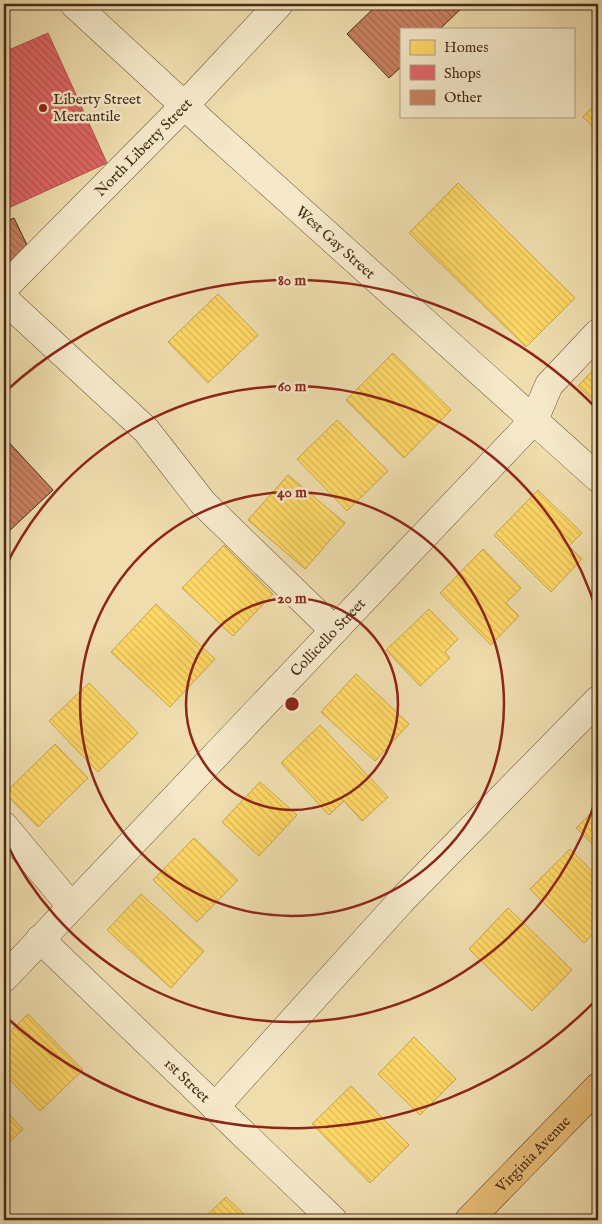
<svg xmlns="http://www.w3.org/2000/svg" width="602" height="1224" font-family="'IM FELL English',serif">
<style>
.homes{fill:url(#homes-back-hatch);stroke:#c8a54f}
.shops{fill:url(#shops-back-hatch);stroke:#b2544f}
.building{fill:url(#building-back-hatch);stroke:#462b1a}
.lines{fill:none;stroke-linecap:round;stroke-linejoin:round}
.minor-casing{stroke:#70583f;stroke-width:29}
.major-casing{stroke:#462b1a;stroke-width:29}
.minor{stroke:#f5e9ca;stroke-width:28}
.major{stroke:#e8be77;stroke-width:28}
.ring{fill:none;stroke:#8f2418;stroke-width:2.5}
.poi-dot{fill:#8f2418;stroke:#f5e9ca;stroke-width:2}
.labels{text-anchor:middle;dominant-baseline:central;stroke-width:5;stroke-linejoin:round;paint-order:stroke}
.poi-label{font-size:15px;fill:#462b1a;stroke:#f5e9ca;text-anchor:start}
.street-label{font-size:15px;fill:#462b1a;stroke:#f5e9ca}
.centre{fill:#8f2418;stroke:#f5e9ca;stroke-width:2.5}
.ring-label{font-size:15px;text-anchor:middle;font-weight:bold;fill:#8f2418;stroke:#f5e9ca;stroke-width:5;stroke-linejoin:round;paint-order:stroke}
</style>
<defs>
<pattern id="homes-back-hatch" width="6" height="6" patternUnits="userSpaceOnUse" patternTransform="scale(1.25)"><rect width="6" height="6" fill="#ffd966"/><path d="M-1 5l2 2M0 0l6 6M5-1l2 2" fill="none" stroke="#dcba58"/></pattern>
<pattern id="shops-back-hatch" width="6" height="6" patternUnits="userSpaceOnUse" patternTransform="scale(1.25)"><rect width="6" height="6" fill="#e06666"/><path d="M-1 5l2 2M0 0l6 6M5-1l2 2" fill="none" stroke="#b75453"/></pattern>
<pattern id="building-back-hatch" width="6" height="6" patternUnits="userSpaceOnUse" patternTransform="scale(1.25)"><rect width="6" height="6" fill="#ca8060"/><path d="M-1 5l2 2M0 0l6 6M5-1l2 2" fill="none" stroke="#a6694e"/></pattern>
</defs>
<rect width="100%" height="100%" fill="#efddae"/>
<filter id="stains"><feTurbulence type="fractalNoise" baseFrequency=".004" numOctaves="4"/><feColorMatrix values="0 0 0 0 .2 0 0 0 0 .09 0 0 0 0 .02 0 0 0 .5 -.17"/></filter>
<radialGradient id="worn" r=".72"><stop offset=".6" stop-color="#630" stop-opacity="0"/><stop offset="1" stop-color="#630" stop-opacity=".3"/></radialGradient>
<!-- homes -->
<g class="homes">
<polygon points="598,101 598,131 583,117"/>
<polygon points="458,183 575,298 526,347 409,233"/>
<polygon points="218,294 258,335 208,383 168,342"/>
<polygon points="393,353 451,410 404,458 346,400"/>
<polygon points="598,365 598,405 578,386"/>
<polygon points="337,420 388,471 347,511 297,459"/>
<polygon points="288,475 345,523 305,569 248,520"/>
<polygon points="538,490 582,533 569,546 582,559 551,592 494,535"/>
<polygon points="224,545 273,594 233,636 182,588"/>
<polygon points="483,549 521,588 506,603 519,616 491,645 440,593"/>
<polygon points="156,604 215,659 170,707 111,652"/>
<polygon points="429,609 458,639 445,652 450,658 420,686 386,650"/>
<polygon points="356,674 409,724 375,761 321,712"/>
<polygon points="89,683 138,733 98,772 49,721"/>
<polygon points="320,725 388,797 362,821 344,801 329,815 281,763"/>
<polygon points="55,744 88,778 38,827 5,793"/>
<polygon points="260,782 297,815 259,856 222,822"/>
<polygon points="598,806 598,849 576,828"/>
<polygon points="194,838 238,880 197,922 153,880"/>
<polygon points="570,849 598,877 598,929 584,943 530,889"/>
<polygon points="141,894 204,951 171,988 107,930"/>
<polygon points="508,908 572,970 532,1011 469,949"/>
<polygon points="28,1014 83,1070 40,1111 4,1074 4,1038"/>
<polygon points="414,1037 456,1079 420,1115 378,1074"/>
<polygon points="351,1086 409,1145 370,1183 312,1124"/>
<polygon points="4,1109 23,1129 4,1148"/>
<polygon points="226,1197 250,1220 202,1220"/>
</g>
<!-- shops -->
<polygon class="shops" points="48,33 107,163 4,210 4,52"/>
<!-- building -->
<g class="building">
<polygon points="378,4 466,4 440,29 401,29 401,67 389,78 347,34"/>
<polygon points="14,218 27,245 4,270 4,222"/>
<polygon points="4,437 53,490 7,533 4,530"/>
</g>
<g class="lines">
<!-- minor casing -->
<g class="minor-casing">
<g id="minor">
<path id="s1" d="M 74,4 L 212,131 L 598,478"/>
<path id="s2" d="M 4,288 L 185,105 L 279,4"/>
<polyline points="4,299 146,430 203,503 334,630"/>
<polyline points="4,826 71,906"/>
<path id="s3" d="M 40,939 L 333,1220"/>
<path id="s4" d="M 4,978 L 534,420 L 549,385 L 598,333"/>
<polyline points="215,1107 401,901 598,700"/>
</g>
</g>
<!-- major casing -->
<g class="major-casing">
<g id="major">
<path id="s5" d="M 469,1220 L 598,1087"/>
</g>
</g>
<!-- minor -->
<use href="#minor" class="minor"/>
<!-- major -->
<use href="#major" class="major"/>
</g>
<!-- distance rings -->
<g class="ring">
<circle cx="292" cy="704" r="106"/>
<circle cx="292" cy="704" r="212"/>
<path d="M598 792A318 318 0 0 1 4 838M4 570A318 318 0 0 1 598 616"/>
<path d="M597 999A424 424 0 0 1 6 1017M6 391A424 424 0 0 1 597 409"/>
</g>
<!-- markers -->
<circle class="poi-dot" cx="43" cy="108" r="5"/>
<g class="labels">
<!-- poi labels -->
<g class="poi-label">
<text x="53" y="99">Liberty Street<tspan x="53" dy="17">Mercantile</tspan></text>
</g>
<!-- street labels -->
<g class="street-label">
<text stroke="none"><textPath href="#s2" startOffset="198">North Liberty Street</textPath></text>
<text stroke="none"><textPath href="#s1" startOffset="354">West Gay Street</textPath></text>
<text stroke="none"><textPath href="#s4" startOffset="470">Collicello Street</textPath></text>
<text stroke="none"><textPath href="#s3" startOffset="204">1st Street</textPath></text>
<text stroke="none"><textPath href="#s5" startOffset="92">Virginia Avenue</textPath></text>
</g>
</g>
<circle cx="292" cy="704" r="8" class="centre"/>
<g class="ring-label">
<text x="292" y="285">80 m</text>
<text x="292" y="391">60 m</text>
<text x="292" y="497">40 m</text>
<text x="292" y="603">20 m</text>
</g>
<!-- margin -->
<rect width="602" height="1224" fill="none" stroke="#efddae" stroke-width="20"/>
<rect x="5" y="5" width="592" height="1214" fill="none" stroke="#462b1a" stroke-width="2.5"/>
<rect x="10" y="10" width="582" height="1204" fill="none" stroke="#462b1a"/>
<!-- legend -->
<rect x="400" y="28" width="175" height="90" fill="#f5e9ca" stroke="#af9d84"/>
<rect x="410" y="40" width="25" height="15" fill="#ffd966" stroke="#af9d84"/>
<text x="444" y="52" font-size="15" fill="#462b1a">Homes</text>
<rect x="410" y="65" width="25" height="15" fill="#e06666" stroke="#af9d84"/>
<text x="444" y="78" font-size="15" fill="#462b1a">Shops</text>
<rect x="410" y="90" width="25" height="15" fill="#ca8060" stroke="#af9d84"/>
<text x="444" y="102" font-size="15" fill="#462b1a">Other</text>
<rect width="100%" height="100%" filter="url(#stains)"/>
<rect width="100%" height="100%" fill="url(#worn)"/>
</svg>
